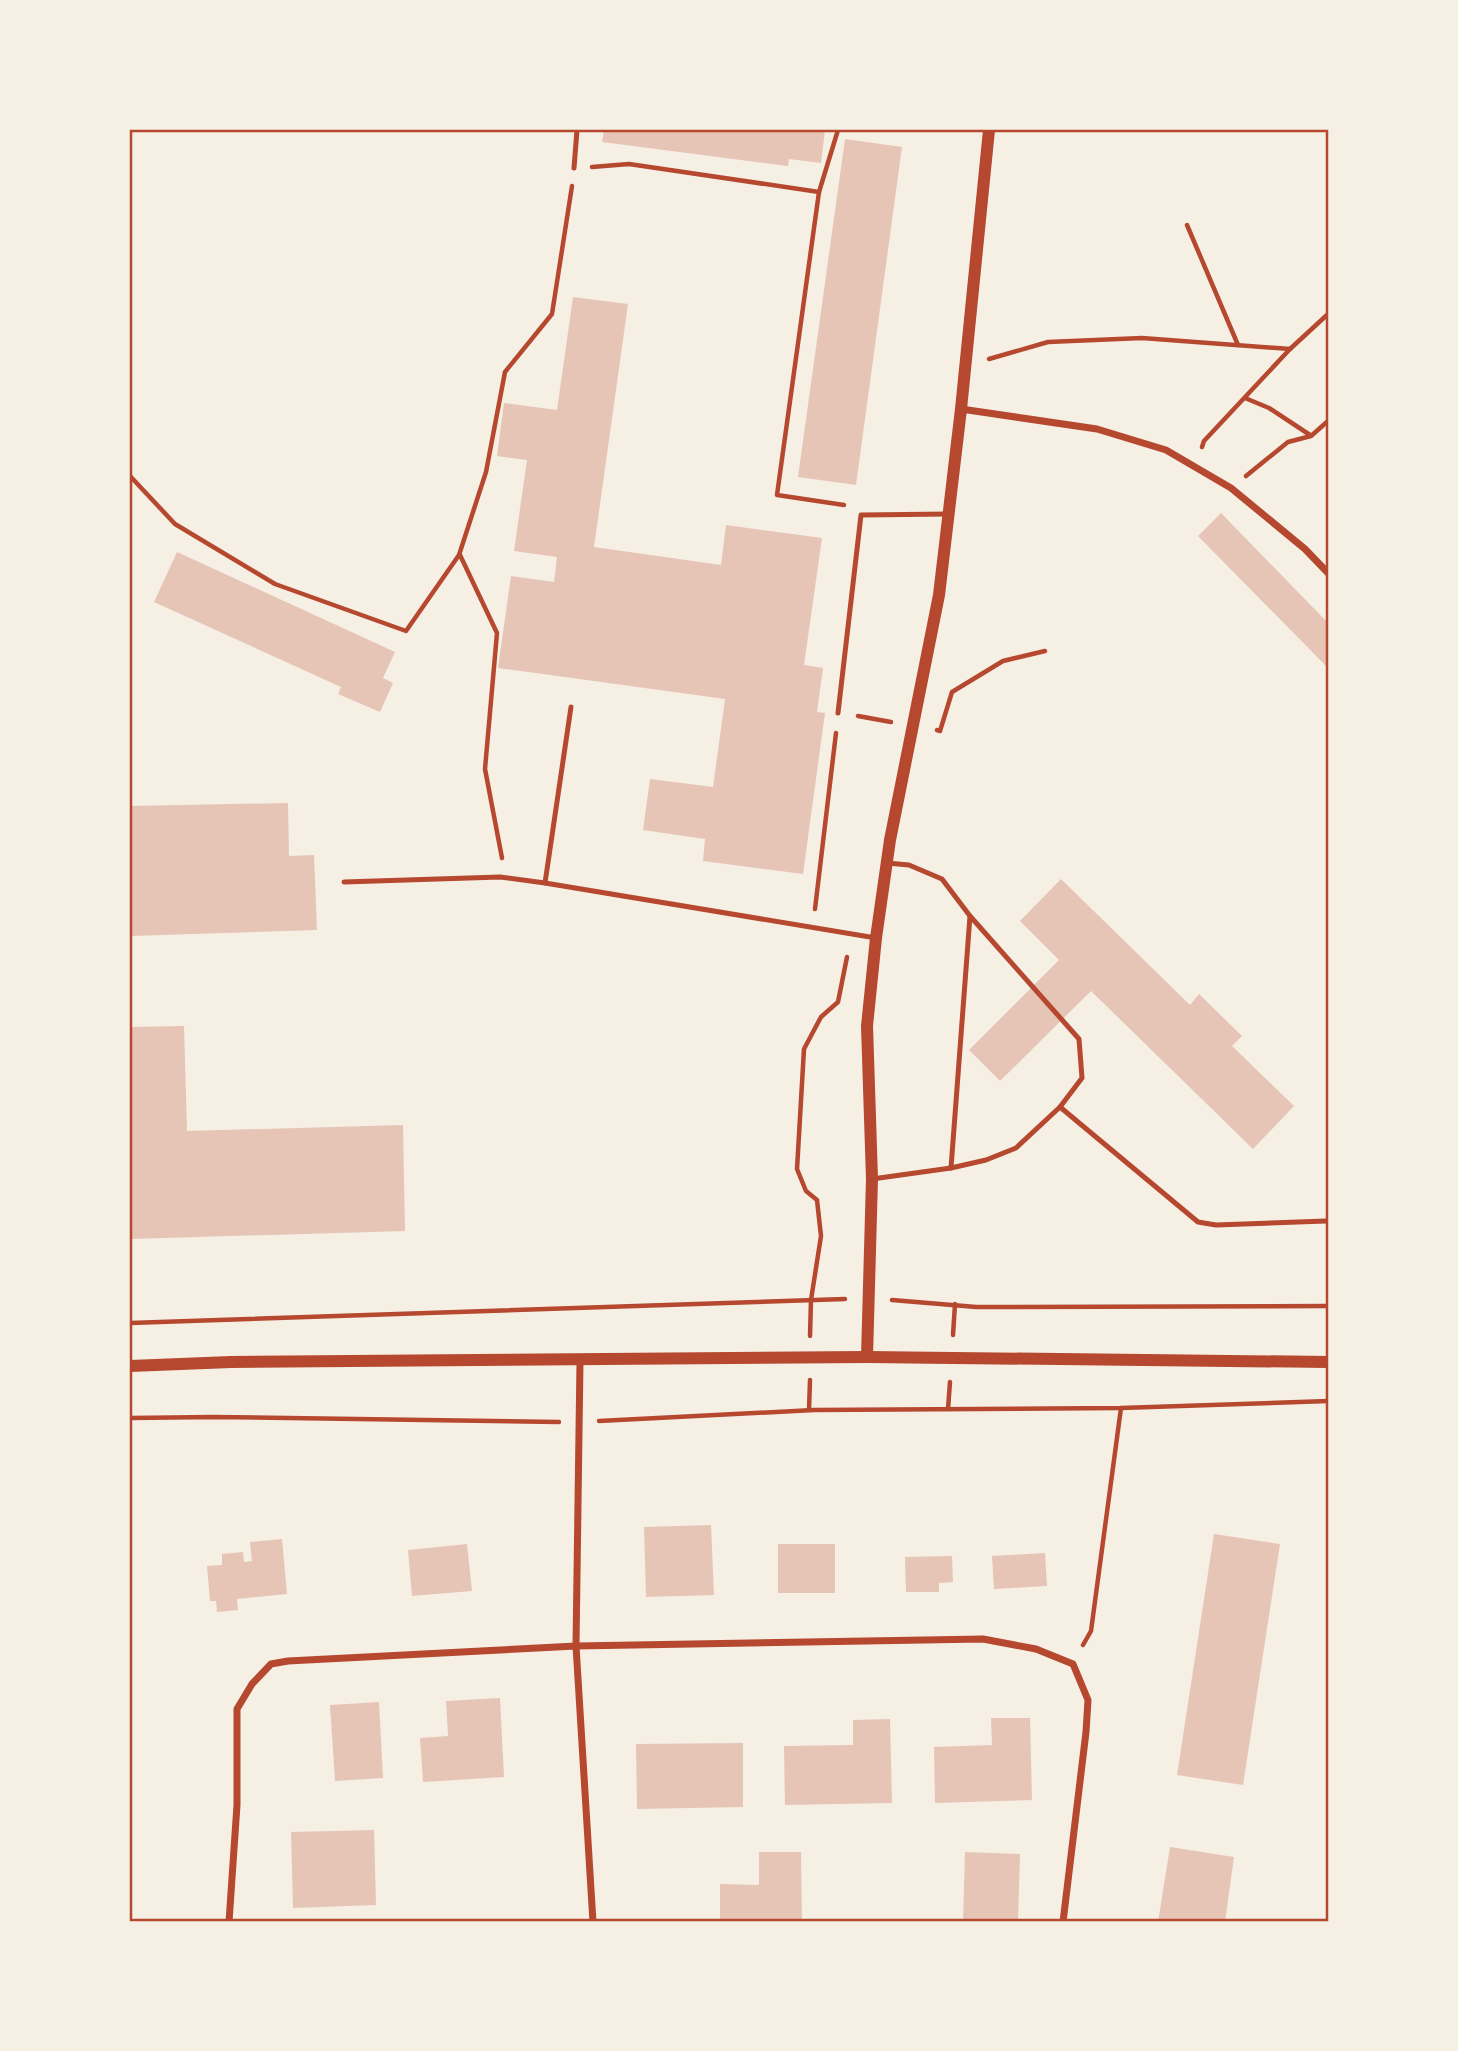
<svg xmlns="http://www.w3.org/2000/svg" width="1458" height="2051" font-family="'Alegreya Sans',sans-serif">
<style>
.building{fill:#e6c5b7}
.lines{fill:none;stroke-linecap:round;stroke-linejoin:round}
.path{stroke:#b5482f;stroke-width:4.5}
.service{stroke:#b5482f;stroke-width:5}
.minor{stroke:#b5482f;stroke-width:7}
.tertiary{stroke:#b5482f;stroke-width:12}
.neatline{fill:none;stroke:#b5482f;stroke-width:2.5}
</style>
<rect width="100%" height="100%" fill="#f6efe4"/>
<!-- building -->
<g class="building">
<polygon points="604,130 825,130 821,163 789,159 788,166 602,142"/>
<polygon points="845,139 902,147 856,485 798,477"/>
<polygon points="573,297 628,304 594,547 721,565 726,525 822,538 804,665 823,668 817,712 825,713 803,874 703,861 705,839 643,830 650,779 713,787 725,699 498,668 511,576 554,582 557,557 514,551 527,460 497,456 504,403 557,410"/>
<polygon points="1221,513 1328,623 1328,668 1198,536"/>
<polygon points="177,552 395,652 383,678 393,683 380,712 338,694 341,687 154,602"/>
<polygon points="288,803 289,856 314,855 317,930 130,936 130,806"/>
<polygon points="1061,879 1190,1005 1199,994 1242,1036 1232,1046 1294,1106 1253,1149 1091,991 1000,1081 969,1050 1059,960 1020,921"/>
<polygon points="184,1026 187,1131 403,1125 405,1231 130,1239 130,1027"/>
<polygon points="711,1525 714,1595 646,1597 644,1527"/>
<polygon points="1214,1534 1280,1544 1243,1785 1177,1775"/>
<polygon points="282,1539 287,1594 237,1599 238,1610 217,1612 216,1601 210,1601 207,1566 222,1565 222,1554 243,1552 244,1562 252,1561 250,1542"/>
<polygon points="467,1544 472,1591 412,1596 408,1550"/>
<rect x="778" y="1544" width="57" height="49"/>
<polygon points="1045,1553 1047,1586 994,1589 992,1556"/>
<polygon points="952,1556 953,1582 939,1583 939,1592 906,1592 905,1557"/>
<polygon points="500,1698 504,1777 423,1782 420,1738 448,1736 446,1701"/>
<polygon points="379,1702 383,1778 335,1781 330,1705"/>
<polygon points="991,1718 1030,1718 1032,1800 935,1803 934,1747 992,1745"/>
<polygon points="890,1719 892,1803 785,1805 784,1746 853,1745 853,1720"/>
<polygon points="743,1743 743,1807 637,1809 636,1744"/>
<polygon points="374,1830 376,1905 293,1908 291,1832"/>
<polygon points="1170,1847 1234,1857 1225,1922 1158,1922"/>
<polygon points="759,1852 801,1852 802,1922 720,1922 720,1884 759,1885"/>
<polygon points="965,1852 1020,1854 1018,1922 963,1922"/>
</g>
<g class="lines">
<!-- path -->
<g class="path">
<polyline points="592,167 629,164 819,192 838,130"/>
<polyline points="819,192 777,495 844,505"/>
<polyline points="1187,225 1238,345"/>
<polyline points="989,359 1048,342 1142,338 1290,349"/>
<polyline points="1245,398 1269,408 1310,435"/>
<polyline points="1202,447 1204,441 1290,349 1328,314"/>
<polyline points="130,476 175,524 275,584 406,631 459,555 486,472 505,372 552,314 572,186"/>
<polyline points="1246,476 1288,442 1311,436 1328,421"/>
<polyline points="460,555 497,633 485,769 502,858"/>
<polyline points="858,716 891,722"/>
<polyline points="937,730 940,731 952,692 1003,661 1045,651"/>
<polyline points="815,909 836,733"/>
<polyline points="892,1300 976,1307 1328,1306"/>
<polyline points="130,1323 845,1299"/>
<polyline points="953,1335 955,1304"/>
<polyline points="810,1336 811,1300 821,1236 817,1200 806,1191 797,1169 804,1049 821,1017 838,1002 847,957"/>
<polyline points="948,1409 950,1382"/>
<polyline points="809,1410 810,1380"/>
<polyline points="130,1418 213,1417 559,1422"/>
<polyline points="599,1421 814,1410 1121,1408 1328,1401"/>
<polyline points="1083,1645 1091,1631 1121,1408"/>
</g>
<!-- service -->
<g class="service">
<polyline points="574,168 577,130"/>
<polyline points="838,713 861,515 949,514"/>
<polyline points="344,882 500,877 545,883 571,707"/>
<polyline points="545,883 876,938"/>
<polyline points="1060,1107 1198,1222 1216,1225 1326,1221"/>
<polyline points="951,1168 970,916"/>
<polyline points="872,1179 951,1168 986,1160 1016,1148 1060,1107 1082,1078 1079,1039 970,916 942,879 909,865 887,863"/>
</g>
<!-- minor -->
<g class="minor">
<polyline points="961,409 1097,429 1166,450 1231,488 1305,549 1328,573"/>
<polyline points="580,1361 576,1646 593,1922"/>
<polyline points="229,1922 237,1805 237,1709 252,1684 271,1664 288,1661 576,1646 983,1639 1036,1649 1073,1664 1088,1700 1086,1732 1063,1922"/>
</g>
<!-- tertiary -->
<g class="tertiary">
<polyline points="867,1357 872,1179 867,1026 876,938 890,840 939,595 961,409 989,130"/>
<polyline points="130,1366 231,1362 867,1357 1328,1362"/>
</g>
</g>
<!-- border -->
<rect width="1458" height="2051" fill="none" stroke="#f6efe4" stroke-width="262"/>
<rect x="131" y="131" width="1196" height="1789" class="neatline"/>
</svg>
